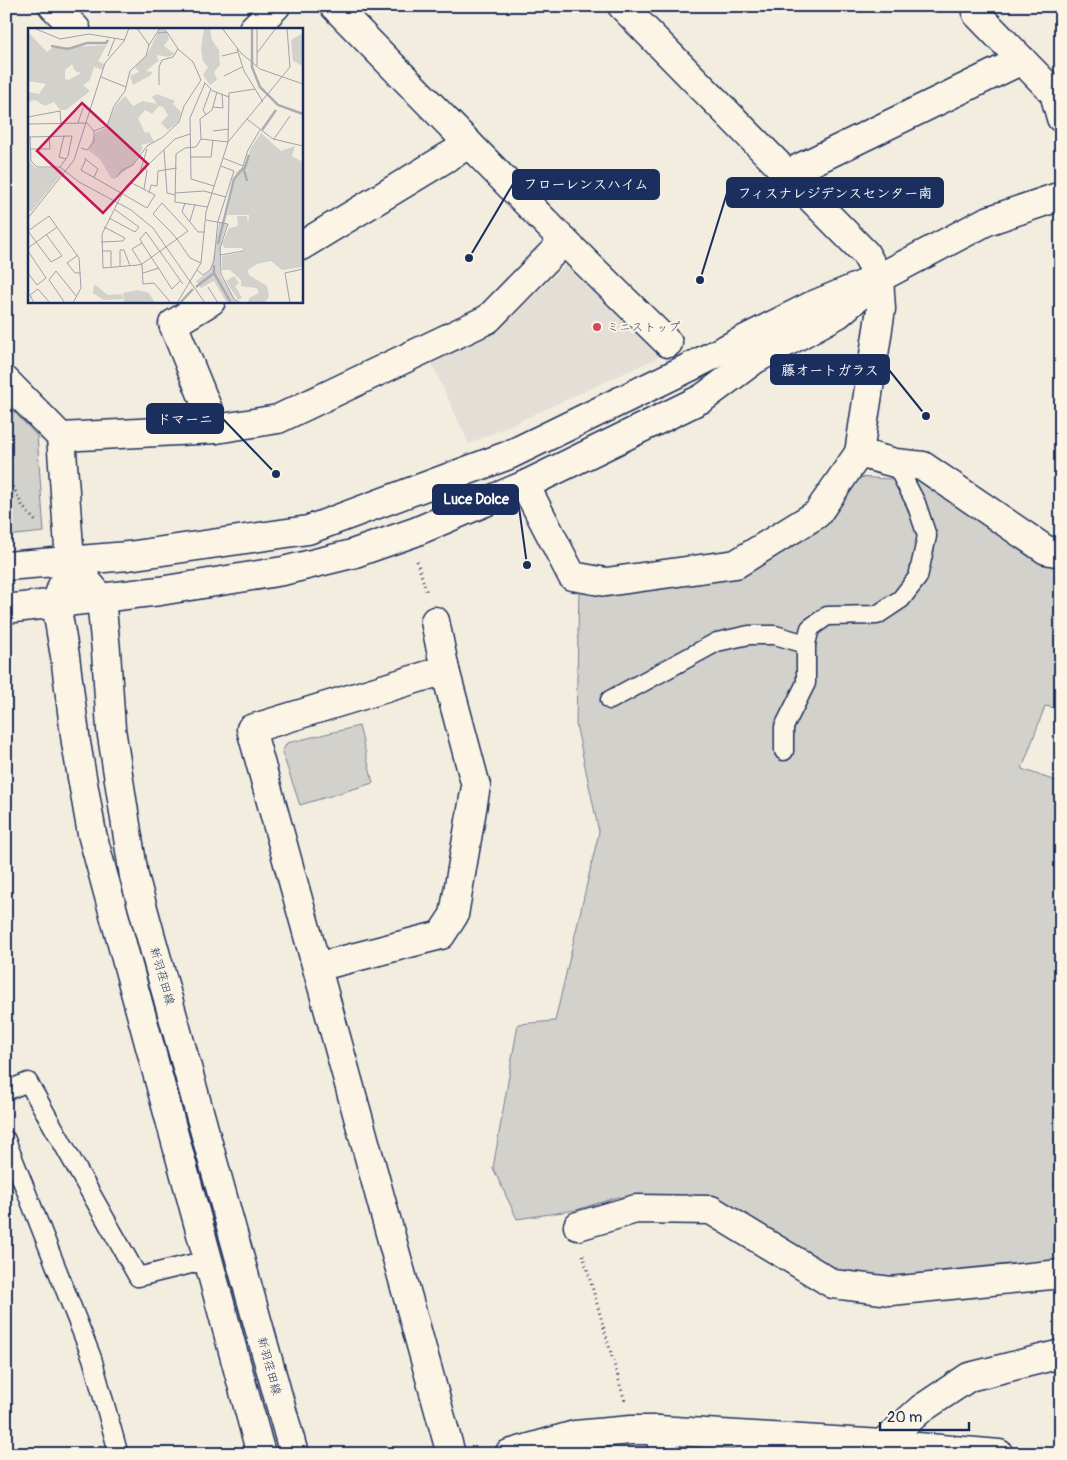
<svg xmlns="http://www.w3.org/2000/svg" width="1067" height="1460" font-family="Pangolin,'Klee One',sans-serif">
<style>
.built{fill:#e3dfd6}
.green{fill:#d3d1cc;stroke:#778095}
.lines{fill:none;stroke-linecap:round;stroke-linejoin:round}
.service-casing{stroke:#1b2f5e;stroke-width:21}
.minor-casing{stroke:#1b2f5e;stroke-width:31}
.tertiary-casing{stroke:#1b2f5e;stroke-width:31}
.path{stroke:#1b2f5e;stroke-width:3;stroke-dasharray:1 4;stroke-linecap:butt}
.service{stroke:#fcf5e5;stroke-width:18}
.minor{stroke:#fcf5e5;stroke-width:28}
.tertiary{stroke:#fcf5e5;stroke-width:28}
.poi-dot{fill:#d1495b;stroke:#fcf5e5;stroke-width:2}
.labels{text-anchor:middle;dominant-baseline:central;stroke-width:4;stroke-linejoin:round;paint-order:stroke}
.poi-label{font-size:12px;fill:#1b2f5e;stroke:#fcf5e5;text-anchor:start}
.street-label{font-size:12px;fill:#1b2f5e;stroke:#fcf5e5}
.inset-river{fill:none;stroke:#a9acb3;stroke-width:2.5}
.inset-road{fill:none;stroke:#9da1ac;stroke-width:1}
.view{fill:#c2185b;fill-opacity:0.15;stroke:#c2185b;stroke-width:2.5}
.inset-edge{fill:none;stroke:#1b2f5e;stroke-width:2.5}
.leader{fill:none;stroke:#1b2f5e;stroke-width:2}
.callout-dot{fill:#1b2f5e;stroke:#fcf5e5;stroke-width:2}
.callout{fill:#1b2f5e;stroke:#1b2f5e;stroke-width:2}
.callout-label{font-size:14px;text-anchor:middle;font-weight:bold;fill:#fff}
</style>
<rect width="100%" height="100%" fill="#f3ede0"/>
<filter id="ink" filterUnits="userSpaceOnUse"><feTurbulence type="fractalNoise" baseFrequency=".02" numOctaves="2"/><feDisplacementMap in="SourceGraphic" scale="10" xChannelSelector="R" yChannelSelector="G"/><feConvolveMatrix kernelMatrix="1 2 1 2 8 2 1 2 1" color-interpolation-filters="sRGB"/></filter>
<g filter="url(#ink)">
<!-- built -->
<polygon class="built" points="571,260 668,353 469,444 431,362 497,330"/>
<!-- green -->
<g class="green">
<polygon points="6,403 37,436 44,532 6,536"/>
<polygon points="856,477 925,481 1061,550 1061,709 1045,706 1022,769 1061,783 1061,1265 896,1281 835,1277 709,1203 618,1197 576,1210 517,1219 493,1168 518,1024 555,1021 599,832 576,724 579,588 708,574"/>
<polygon points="359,726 373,783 300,805 282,752 287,743"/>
</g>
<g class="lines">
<!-- service casing -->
<g class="service-casing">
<g id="service">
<polyline points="610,700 717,642 749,635 775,635 806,644"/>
<polyline points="784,751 784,727 806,683 806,644 810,628 827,616 877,615 901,599 918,577 927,536 916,503 895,463"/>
<polyline points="6,1091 28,1082 138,1277 207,1260"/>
<polyline points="6,1140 92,1358 117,1448"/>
</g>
</g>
<!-- minor casing -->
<g class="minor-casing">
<g id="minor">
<polyline points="53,6 76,29"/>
<polyline points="977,14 1054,93 1061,118"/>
<polyline points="253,29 276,6"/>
<polyline points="787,174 1022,60"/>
<polyline points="564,241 668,343"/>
<polyline points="301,246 469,144"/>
<polyline points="211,301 173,324 216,429"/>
<polyline points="6,381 61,437 70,561"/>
<polyline points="61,437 216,429 278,419 488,319 564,241 334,6"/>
<polyline points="859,453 895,463 923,466 1046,550 1061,553"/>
<polyline points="525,485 572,576 606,582 736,564 817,514 859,453 881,309 879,278 865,253 622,6"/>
<polyline points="445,670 251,729 451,1454"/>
<polyline points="317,967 441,935 454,915 476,786 445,670 435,621"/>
<polyline points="578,1226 636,1209 711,1210 833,1284 891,1291 1061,1274"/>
<polyline points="658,1430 665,1454"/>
<polyline points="882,1444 921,1409 969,1377 1061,1354"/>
</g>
</g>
<!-- tertiary casing -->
<g class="tertiary-casing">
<g id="tertiary">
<polyline points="70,561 101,598 106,651 111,729 134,876 294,1454"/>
<polyline points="6,566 128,556 308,530 509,455 692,366 811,306 879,278 987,221 1061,196"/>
<polyline points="62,586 56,604 65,656 76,743 92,834 261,1454"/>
<polyline points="6,609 160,591 283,571 352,554 415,532 525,485 703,398 754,360 838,314 861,294"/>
<polyline points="509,1454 575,1435 631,1430 658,1430 882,1444 999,1454"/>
</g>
</g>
<!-- path -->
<g class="path">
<polyline points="6,480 11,483 23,507 37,523"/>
<polyline points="417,561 427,593"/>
<polyline points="583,1255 625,1402"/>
</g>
<!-- service -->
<use href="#service" class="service"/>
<!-- minor -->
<use href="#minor" class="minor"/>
<!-- tertiary -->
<use href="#tertiary" class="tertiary"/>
</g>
</g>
<!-- markers -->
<circle class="poi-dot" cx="597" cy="327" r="5"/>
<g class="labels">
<!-- poi labels -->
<g class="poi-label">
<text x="607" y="327">ミニストップ</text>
</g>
<!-- street labels -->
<g class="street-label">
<text transform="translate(162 976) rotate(74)">新羽荏田線</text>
<text transform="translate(269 1366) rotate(75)">新羽荏田線</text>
</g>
</g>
<!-- overview -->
<g transform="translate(28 28)">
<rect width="275" height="275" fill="#f3ede0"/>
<path d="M 132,0 L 138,0 L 141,11 L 136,18 L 147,26 L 140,29 L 129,27 L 130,33 L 118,43 L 124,44 L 123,47 L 105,57 L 102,48 L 111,44 L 107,39 L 120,25 ZM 176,0 L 182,0 L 184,12 L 191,22 L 192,37 L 186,44 L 189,52 L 182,57 L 175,47 L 180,39 L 175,33 L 173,21 ZM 0,4 L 19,24 L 24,20 L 79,17 L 70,33 L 76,36 L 75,42 L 66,39 L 62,52 L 55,57 L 62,63 L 38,82 L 32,82 L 26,74 L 17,78 L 7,72 L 0,74 L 0,64 L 11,66 L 18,56 L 0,53 ZM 44,36 L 47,43 L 53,45 L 41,52 L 37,51 L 37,42 ZM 275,5 L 275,38 L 265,33 L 263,12 ZM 129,66 L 147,73 L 145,76 L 153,84 L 150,94 L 140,102 L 133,95 L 140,87 L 135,79 L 131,78 L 124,86 L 117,82 L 110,90 L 117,105 L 121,104 L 126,114 L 113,117 L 115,120 L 105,137 L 86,151 L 83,150 L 72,131 L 60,122 L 67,105 L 78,100 L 88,77 L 97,68 L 105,78 L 115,73 L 129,76 L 124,69 ZM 233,105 L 253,123 L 267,118 L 264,128 L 275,134 L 275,239 L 254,242 L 243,233 L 229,236 L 220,242 L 221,247 L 239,258 L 241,268 L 237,275 L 220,275 L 221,270 L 231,265 L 229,260 L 213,258 L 213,252 L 202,242 L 194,242 L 194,228 L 216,224 L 214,220 L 197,220 L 194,216 L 201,200 L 210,198 L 209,188 L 219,188 L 220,196 L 221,187 L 199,187 L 208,145 L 212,141 L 216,143 L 224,143 L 217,142 L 222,121 ZM 0,123 L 2,134 L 8,140 L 31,140 L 35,144 L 3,184 L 0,181 ZM 191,195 L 199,196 L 193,215 L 192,247 L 209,275 L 199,275 L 186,253 L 173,260 L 168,253 L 183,242 ZM 206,248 L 211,255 L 207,258 L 214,270 L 210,272 L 198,253 ZM 66,256 L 80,267 L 94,266 L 95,271 L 76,272 L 65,265 ZM 110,262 L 121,265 L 127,275 L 96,275 L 95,265 Z" fill="#d3d1cc" fill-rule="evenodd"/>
<path class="inset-river" d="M 224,0 L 224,39 L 232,59 L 250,77 L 275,86M 23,18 L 40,21 L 59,15 L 78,15 L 80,12M 234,102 L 248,82M 219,153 L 216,142 L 221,127M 190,216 L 206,151 L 216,139M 186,245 L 203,275M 168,259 L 186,245 L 186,237M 152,275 L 165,261"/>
<path class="inset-road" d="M 194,0 L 213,25 L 232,41 L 275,56M 229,0 L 229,38M 8,1 L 32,11 L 61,6 L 97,12M 121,17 L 132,0M 209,21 L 216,43 L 235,74M 229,25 L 248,0M 80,28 L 87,10M 194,28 L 210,24M 196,48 L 214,39M 73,49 L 98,59M 176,54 L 185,63 L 201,69M 177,55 L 162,90 L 163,151 L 186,158M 131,57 L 131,39 L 134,32 L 145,29 L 150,21M 185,79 L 195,80 L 194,66M 178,87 L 175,82 L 183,61M 0,89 L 32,83 L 33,95M 219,91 L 245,111 L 275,118M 50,95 L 55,80M 0,96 L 59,95 L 66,103 L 66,114 L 59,122 L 53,120M 66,103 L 79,98 L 86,78 L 97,63 L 102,43 L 118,28 L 121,17 L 109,0M 185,103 L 201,101M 162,106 L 147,111 L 98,158 L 74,206 L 75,240 L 110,237 L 114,236 L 149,211 L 160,203 L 134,175 L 125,186 L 144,205 L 149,211 L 162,230 L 173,235M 36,108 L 31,129 L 38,131M 0,109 L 44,108 L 40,128 L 32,139M 2,109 L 3,133 L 9,139 L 32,139 L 51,154 L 103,182 L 125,200 L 177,275M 173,111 L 172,91 L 184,82 L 189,64M 246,111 L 262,88M 3,121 L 22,121 L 21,108M 136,122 L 139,165 L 147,167M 162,129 L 183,129 L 185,112M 56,130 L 70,141 L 66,149M 195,130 L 215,138 L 220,122 L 232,102M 58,131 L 53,142 L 119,180 L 127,167 L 102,154M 112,144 L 119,121M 89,149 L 94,142 L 105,137 L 119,118 L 135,109 L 151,94 L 156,78 L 173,52 L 165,34 L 150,21 L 139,4 L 130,5M 116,161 L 119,143 L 117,140M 121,165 L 123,157 L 129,158 L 130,143 L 149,140M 147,165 L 176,163 L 198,169M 157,175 L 154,184 L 170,204 L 177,204M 180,179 L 147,174 L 148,126 L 157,120 L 168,119 L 173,111 L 200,114 L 201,65 L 227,61M 0,190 L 46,132 L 77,35 L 96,13 L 101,0M 81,190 L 107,204 L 111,199 L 86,181M 178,192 L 200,196 L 192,220 L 193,246 L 206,271 L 212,275M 162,193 L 167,176M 18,206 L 34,228 L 23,234 L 0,203 L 21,188 L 51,230 L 53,260 L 45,275M 73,214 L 95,213 L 97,210 L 76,199M 114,215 L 144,261 L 153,252M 0,220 L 29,199M 0,223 L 18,250 L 9,257 L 0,245M 74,223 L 83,223 L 83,239M 50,227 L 39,235 L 47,245 L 53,245M 192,227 L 216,223M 92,239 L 92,222 L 96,222 L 102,238M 169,242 L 175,247 L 182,242 L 186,233 L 190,193 L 206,143 L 193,138M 115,245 L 131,240M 180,259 L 190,275M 6,275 L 2,267 L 10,261 L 22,275M 37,275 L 21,252 L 28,243 L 49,269M 143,275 L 126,255 L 115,256 L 114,237 L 104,221 L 114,215 L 112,211 L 118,204 L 155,256M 149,275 L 173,235 L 178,184 L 200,114 L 262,39 L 259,0M 262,275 L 257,245 L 275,241"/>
<path class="view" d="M 54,75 L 120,136 L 75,185 L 9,123 Z"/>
<rect width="275" height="275" class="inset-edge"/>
</g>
<!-- callouts -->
<path class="leader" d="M469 258L513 184M700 280L727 193M926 416L889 370M276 474L223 419M527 565L518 500"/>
<g class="callout-dot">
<circle cx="469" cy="258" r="5"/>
<circle cx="700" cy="280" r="5"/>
<circle cx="926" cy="416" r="5"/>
<circle cx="276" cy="474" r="5"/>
<circle cx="527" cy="565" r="5"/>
</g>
<g class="callout">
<rect x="513" y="170" width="146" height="29" rx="5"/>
<rect x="727" y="178" width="216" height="29" rx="5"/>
<rect x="771" y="355" width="118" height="29" rx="5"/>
<rect x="147" y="404" width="76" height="29" rx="5"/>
<rect x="433" y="485" width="85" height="29" rx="5"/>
</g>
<g class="callout-label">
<text x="586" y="189">フローレンスハイム</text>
<text x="835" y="198">フィスナレジデンスセンター南</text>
<text x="830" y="375">藤オートガラス</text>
<text x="185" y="424">ドマーニ</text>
<text x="476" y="504">Luce Dolce</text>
</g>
<!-- margin -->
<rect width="1067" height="1460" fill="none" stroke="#fcf5e5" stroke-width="25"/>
<rect x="12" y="12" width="1042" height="1435" fill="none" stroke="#1b2f5e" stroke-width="2" filter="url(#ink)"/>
<!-- scale -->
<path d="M880 1422v8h89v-8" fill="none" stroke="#1b2f5e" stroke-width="2.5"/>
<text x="887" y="1422" font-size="15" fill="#1b2f5e" stroke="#fcf5e5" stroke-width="4" paint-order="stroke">20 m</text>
</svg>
